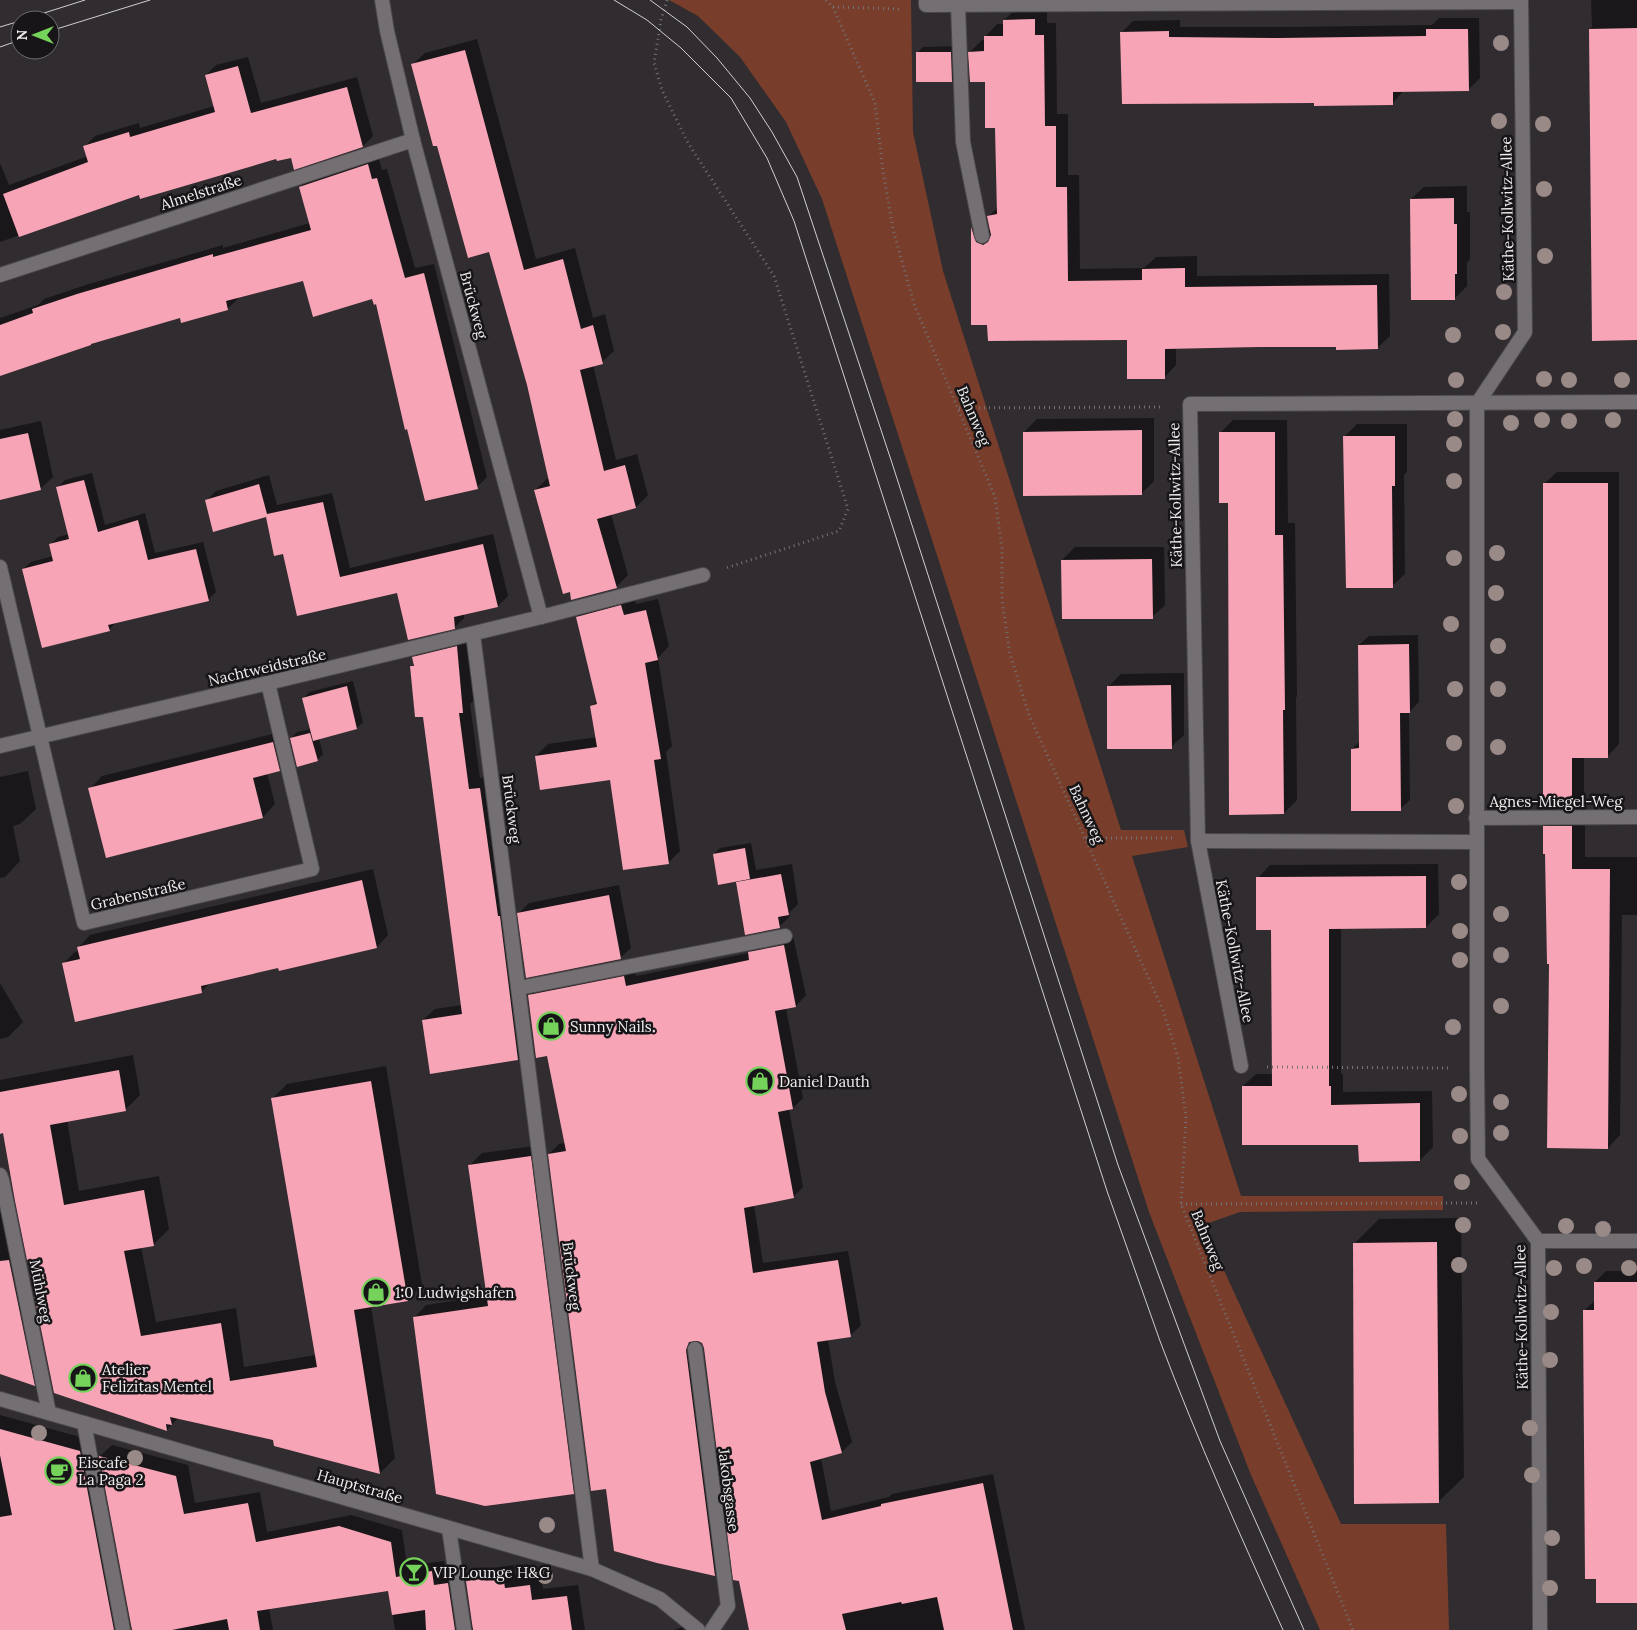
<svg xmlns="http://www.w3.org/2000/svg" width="1637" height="1630" font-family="Lora,serif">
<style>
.green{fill:#783e2b}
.shadow{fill:#0007}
.building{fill:#f8a4b7}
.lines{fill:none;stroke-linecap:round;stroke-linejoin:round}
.service-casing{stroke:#4c494b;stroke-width:16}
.minor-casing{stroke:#4c494b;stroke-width:16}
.secondary-casing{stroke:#4c494b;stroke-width:16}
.path{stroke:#757174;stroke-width:3;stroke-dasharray:1 4;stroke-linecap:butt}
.service{stroke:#736f72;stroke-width:14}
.minor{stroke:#736f72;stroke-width:14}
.secondary{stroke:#736f72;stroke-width:14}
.tram{stroke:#d1ced0;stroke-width:1}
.tree{fill:#9a8a87}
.labels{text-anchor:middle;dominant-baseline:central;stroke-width:5;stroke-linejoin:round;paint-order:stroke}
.street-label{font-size:15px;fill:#f0edef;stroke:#171517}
.poi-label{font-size:15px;fill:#f0edef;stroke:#171517;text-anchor:start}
</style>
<rect width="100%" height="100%" fill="#302c2f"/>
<!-- green -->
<polygon class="green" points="669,0 911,0 913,132 943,271 1121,830 1184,830 1188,847 1132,856 1241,1196 1443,1196 1443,1210 1240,1212 1203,1225 1341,1524 1446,1524 1449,1630 1320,1630 1251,1475 1149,1212 822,199 786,122 740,57 698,16"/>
<!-- shadow -->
<g class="shadow">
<polygon points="1591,0 1637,0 1637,335 1590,29 1592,27"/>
<polygon points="1047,7 1047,23 1056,23 1057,114 1068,114 1068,175 1079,175 1080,269 1144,268 1156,257 1197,256 1197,276 1389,274 1390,336 1377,348 1337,346 1176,348 1176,365 1164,378 1128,339 989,323 972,323 972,227 984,216 988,230 991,231 988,217 998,207 996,126 986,80 970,52 982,40 985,40 985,37 997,24 1004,24 1004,20 1017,8"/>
<polygon points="1439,18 1479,18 1480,78 1468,90 1404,90 1393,103 1316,102 1122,32 1133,21 1180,20 1180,27 1292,27 1432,25"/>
<polygon points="477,39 536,259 575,248 593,318 605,314 614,351 602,362 593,365 616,460 637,454 648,495 636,507 611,514 628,575 616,587 535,490 547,479 550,478 527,385 490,250 437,144 413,64 425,53"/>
<polygon points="957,46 958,75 952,81 917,53 923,47"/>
<polygon points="248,57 261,103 357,77 373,136 363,146 277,157 139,193 0,242 0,163 9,185 88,156 85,146 95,136 139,123 140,128 214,106 206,75 216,65"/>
<polygon points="378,155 382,170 387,169 415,268 434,264 487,477 477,487 373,298 304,279 237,297 238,299 227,309 181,317 92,342 0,375 0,318 38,305 44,299 89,284 223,245 223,248 310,223 300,187 310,177"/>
<polygon points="1467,186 1467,212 1470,212 1470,260 1467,262 1467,286 1455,298 1411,199 1424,187"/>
<polygon points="1154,418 1154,481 1141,494 1024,432 1037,419"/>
<polygon points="1233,420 1287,420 1288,523 1295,523 1297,696 1296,698 1297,800 1284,813 1229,502 1220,433"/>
<polygon points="41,421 53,477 40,489 0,498 0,430"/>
<polygon points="1357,424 1407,424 1407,472 1404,475 1405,574 1392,586 1344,437"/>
<polygon points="1557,472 1619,472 1619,744 1607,757 1584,757 1584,795 1572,807 1544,484"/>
<polygon points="92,473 105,525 145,513 155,553 203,542 216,592 208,600 116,622 109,630 23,569 31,562 53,556 50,545 58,537 69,534 57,488 65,480"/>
<polygon points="269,475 277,505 332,493 350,568 493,534 508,596 498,606 464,614 464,618 454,628 397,592 298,615 284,553 267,515 206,501 216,491"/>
<polygon points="1075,547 1164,547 1165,605 1152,617 1062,560"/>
<polygon points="633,594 636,604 658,599 669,646 658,658 672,746 666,752 680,851 668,863 611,779 536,756 548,744 597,737 592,706 597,701 577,617 589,606"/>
<polygon points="468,635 474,700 470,704 480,778 491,776 530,1047 518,1059 423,1020 435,1009 462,1005 424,715 411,667 415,663 414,658 425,646"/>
<polygon points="1418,635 1419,702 1409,712 1410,800 1400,809 1352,749 1360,741 1359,645 1369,636"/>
<polygon points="1184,673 1184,735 1171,747 1108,687 1121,674"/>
<polygon points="353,681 363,722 357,728 319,738 323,754 317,760 291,738 297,732 311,729 303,699 309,692"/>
<polygon points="285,731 292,758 279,770 267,773 275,804 263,817 107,856 90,789 102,776"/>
<polygon points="28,771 36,809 20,824 13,826 20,861 5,877 0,878 0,777"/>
<polygon points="1557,814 1585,814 1585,857 1637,857 1637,915 1622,915 1620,1135 1608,1148 1550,963 1544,827"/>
<polygon points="751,843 756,870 792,864 798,904 789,913 790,916 779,927 746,933 737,880 714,854 720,848"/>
<polygon points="1438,864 1439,914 1426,927 1341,928 1341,1074 1343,1074 1343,1092 1432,1091 1433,1147 1420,1160 1360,1144 1243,1086 1256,1074 1274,1074 1272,929 1258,878 1270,865"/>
<polygon points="373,869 388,935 377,947 279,966 210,983 202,991 63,964 75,952 79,951 79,947 90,935"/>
<polygon points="619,885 631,948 620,958 519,913 529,903"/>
<polygon points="793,936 806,995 796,1006 786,1008 803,1098 793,1108 789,1109 803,1187 793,1197 754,1205 763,1263 848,1251 861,1325 851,1335 828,1339 835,1382 852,1442 842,1452 821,1458 831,1511 889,1497 892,1494 993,1474 1025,1630 750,1630 705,1348 703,1343 696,1340 725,1564 715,1574 657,1562 607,1488 549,1154 559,1144 566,1143 548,1055 529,996 539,986 634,967 636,976 749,953 759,942"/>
<polygon points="0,983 23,1022 8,1037 0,1039"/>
<polygon points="133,1055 140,1095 125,1110 67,1120 79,1191 159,1176 169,1229 154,1244 141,1247 156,1322 236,1308 244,1367 316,1355 272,1099 287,1084 386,1066 422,1285 407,1300 371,1306 395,1458 380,1473 274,1439 179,1417 167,1430 55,1392 4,1132 0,1133 0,1080"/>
<polygon points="543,1145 585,1480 573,1493 414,1318 426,1305 488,1296 470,1165 482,1153"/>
<polygon points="0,1184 44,1375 34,1385 0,1373"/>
<polygon points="1461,1218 1464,1477 1438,1502 1354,1244 1379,1219"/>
<polygon points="1606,1271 1637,1271 1637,1602 1584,1311 1595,1300 1595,1282"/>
<polygon points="0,1415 91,1440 128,1625 133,1628 100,1456 112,1445 188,1465 195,1503 260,1492 267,1532 351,1515 402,1530 407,1566 444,1561 446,1574 459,1573 469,1624 474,1628 467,1581 478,1570 514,1565 516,1577 541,1574 543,1589 578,1585 585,1630 395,1630 389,1590 269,1608 273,1630 19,1630 0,1612"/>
<polygon points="682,1627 686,1630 674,1630"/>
</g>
<!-- building -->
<g class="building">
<polygon points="1035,19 1035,35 1044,35 1045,126 1056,126 1056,187 1067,187 1068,281 1142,280 1142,269 1185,268 1185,287 1377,285 1378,349 1336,350 1336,347 1259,347 1165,349 1165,379 1127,379 1127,340 988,341 987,325 971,325 971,227 976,242 983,245 988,242 991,235 987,216 997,214 995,128 985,128 985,82 970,82 968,52 984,51 984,36 1003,36 1003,20"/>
<polygon points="1637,28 1637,340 1592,341 1589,29"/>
<polygon points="1426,29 1468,29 1469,91 1393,92 1393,105 1314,106 1314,103 1122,104 1120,32 1169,31 1169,37 1280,38 1426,36"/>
<polygon points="465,50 524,270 563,259 581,329 593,325 603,364 580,370 604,471 625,465 636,508 597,519 617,588 571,600 570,592 563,594 534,490 550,486 527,385 489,252 468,258 437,146 433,146 411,64"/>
<polygon points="916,52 951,52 952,82 916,82"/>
<polygon points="238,66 251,113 347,87 363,147 294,170 291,158 277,161 276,159 140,199 139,195 19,237 3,194 88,162 83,146 129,132 130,137 215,112 205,75"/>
<polygon points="368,164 372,179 377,178 405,278 424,273 478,489 425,501 407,429 405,430 376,304 374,305 372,299 313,317 303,281 226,301 228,310 181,323 180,318 91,344 91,345 0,376 0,325 33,313 32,309 77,294 213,254 213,257 311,230 299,187"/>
<polygon points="1454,198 1454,224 1457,224 1457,274 1455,274 1455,300 1411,300 1410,199"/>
<polygon points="1142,430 1142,495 1023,496 1023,432"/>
<polygon points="1219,432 1275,432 1275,535 1283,535 1285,710 1283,710 1284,814 1229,815 1228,503 1219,503"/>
<polygon points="28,433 41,490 0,500 0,439"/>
<polygon points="1343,436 1395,436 1395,486 1392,486 1393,588 1346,588"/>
<polygon points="84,480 98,532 138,520 148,560 196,549 209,601 108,625 110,631 42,648 22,569 53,561 49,544 69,539 56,487"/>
<polygon points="1543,483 1608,483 1608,758 1572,758 1572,809 1543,809"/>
<polygon points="259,484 267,514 323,502 340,577 483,544 498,607 454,617 455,629 408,640 397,593 297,616 283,554 274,556 266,517 213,532 205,500"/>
<polygon points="1152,559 1153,619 1062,619 1061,560"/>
<polygon points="621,605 624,615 646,610 658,660 645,663 661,759 654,760 669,864 623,870 610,780 540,790 535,756 597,747 590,706 597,704 576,617"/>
<polygon points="1409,644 1410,713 1400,713 1401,811 1351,811 1351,749 1359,748 1358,645"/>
<polygon points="457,646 463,713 459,713 469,789 480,788 498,916 500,916 518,1060 430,1074 422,1020 462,1014 423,717 415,717 410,666 414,666 412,657"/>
<polygon points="1171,685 1172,749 1107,749 1107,686"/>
<polygon points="347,686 357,729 313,741 302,698"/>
<polygon points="310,733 318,761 297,767 290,738"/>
<polygon points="273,742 280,771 253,778 263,818 106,858 88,788"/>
<polygon points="1543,826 1572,826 1572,869 1610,869 1608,1149 1547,1148 1549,964 1547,964 1545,854 1543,854"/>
<polygon points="745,848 750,879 718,885 713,854"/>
<polygon points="781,874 789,915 778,917 780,928 745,935 736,882"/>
<polygon points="1426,876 1426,928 1329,929 1329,1086 1331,1086 1331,1105 1420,1103 1420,1161 1359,1162 1358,1145 1242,1145 1242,1086 1272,1086 1271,930 1256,930 1256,877"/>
<polygon points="362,880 377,948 279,971 278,968 201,986 202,993 75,1022 62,963 80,959 77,947"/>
<polygon points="609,895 621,959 526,978 517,913"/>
<polygon points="784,945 796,1007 775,1011 793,1109 778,1112 794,1198 744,1208 753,1273 838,1260 851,1337 817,1342 825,1392 842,1453 810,1462 822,1520 881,1506 881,1504 983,1483 1013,1630 944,1630 937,1597 902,1604 901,1602 842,1614 846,1630 749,1630 739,1581 733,1580 704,1348 702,1343 698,1341 689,1342 686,1350 715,1576 657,1563 614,1551 606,1489 591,1491 548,1154 566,1151 547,1056 536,1058 528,995 624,976 626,986 749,960 748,952"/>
<polygon points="119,1070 126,1111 50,1125 64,1205 144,1190 154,1246 124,1251 141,1336 221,1323 230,1381 317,1367 271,1098 371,1081 408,1301 354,1310 380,1474 274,1446 273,1440 170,1417 172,1425 166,1424 167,1431 54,1393 15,1201 3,1133 0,1134 0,1092"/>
<polygon points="531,1156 574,1494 485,1506 436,1494 413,1317 488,1306 468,1165"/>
<polygon points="1437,1242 1439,1503 1354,1504 1353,1243"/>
<polygon points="9,1260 35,1386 0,1374 0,1261"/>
<polygon points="1594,1282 1637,1282 1637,1603 1596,1603 1596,1579 1585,1579 1583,1310 1594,1310"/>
<polygon points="0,1429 80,1451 114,1630 0,1630 0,1517 12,1515 0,1455"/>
<polygon points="99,1456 176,1476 184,1514 248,1503 256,1542 339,1526 391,1542 396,1577 432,1571 434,1585 448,1583 455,1630 426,1630 425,1610 392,1615 388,1591 257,1611 260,1630 229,1630 227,1619 172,1630 132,1630"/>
<polygon points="503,1576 505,1588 530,1585 532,1600 567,1596 572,1630 473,1630 466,1581"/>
</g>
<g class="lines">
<!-- service casing -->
<g class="service-casing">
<g id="service">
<polyline points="958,5 963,142 982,236"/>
<polyline points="541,617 703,575"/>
</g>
</g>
<!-- minor casing -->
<g class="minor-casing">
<g id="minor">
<polyline points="926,0 926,5 1521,2"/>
<polyline points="1521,0 1525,332 1477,404 1477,1069 1478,1159 1538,1241 1540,1630"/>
<polyline points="0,275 413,140"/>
<polyline points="0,567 84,923 312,869 268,683"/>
<polyline points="473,634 592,1569"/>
<polyline points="0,746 268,683 541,617 413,140 387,31 382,0"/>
<polyline points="1476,818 1637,817"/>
<polyline points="1198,841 1476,842"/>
<polyline points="519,988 785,936"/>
<polyline points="1241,1066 1198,841 1190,404 1637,402"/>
<polyline points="0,1175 2,1180 49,1413"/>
<polyline points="1538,1241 1637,1241"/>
<polyline points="695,1349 728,1606 712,1630"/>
<polyline points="84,1423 123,1630"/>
<polyline points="449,1529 464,1630"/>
</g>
</g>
<!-- secondary casing -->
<g class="secondary-casing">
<polyline id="secondary" points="0,1399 592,1569 660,1599 698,1630"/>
</g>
<!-- path -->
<g class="path">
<polyline points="667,0 661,20 654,63 662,90 688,143 774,276 848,509 839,531 726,568"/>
<polyline points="826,0 833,7 875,103 883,171 893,229 914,304 995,497 1002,549 1002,600 1010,654 1029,715 1163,1010 1178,1057 1186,1118 1181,1204 1353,1630"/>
<polyline points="833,7 901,9"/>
<polyline points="959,408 1164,407"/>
<polyline points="1086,838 1172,838"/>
<polyline points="1267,1067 1451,1068"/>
<polyline points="1181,1204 1478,1203"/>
</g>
<!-- service -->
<use href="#service" class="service"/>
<!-- minor -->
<use href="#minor" class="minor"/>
<!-- secondary -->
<use href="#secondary" class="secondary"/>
<!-- tram -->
<g class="tram">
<path d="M 614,0 L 647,20 L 681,48 L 731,98 L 767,158 L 794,221 L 1107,1191 C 1125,1241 1142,1291 1160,1341 C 1197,1439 1240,1535 1283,1630"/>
<polyline points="650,0 687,27 717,58 750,98 772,132 797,177 892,463 1118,1165 1220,1441 1304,1630"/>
<polyline points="22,20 85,0"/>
<polyline points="0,27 20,21"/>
<polyline points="50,31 150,0"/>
<polyline points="0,47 20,40"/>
</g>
</g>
<!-- trees -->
<g class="tree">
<circle cx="1501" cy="43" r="8"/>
<circle cx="1499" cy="121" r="8"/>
<circle cx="1543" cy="124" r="8"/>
<circle cx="1544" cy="189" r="8"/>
<circle cx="1545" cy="256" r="8"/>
<circle cx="1504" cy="292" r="8"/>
<circle cx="1503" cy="332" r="8"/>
<circle cx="1453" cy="335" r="8"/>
<circle cx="1544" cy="379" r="8"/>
<circle cx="1456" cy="380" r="8"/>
<circle cx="1569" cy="380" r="8"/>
<circle cx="1622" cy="380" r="8"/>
<circle cx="1455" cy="419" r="8"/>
<circle cx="1542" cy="420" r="8"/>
<circle cx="1613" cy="420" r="8"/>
<circle cx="1569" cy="421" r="8"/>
<circle cx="1511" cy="423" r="8"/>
<circle cx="1454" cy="444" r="8"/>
<circle cx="1454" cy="481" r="8"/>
<circle cx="1497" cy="553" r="8"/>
<circle cx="1454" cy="558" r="8"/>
<circle cx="1496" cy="593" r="8"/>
<circle cx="1451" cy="624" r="8"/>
<circle cx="1498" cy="646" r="8"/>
<circle cx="1455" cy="689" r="8"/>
<circle cx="1498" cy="689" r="8"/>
<circle cx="1454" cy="743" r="8"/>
<circle cx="1498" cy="747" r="8"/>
<circle cx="1456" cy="806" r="8"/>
<circle cx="1459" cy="882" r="8"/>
<circle cx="1501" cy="914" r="8"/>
<circle cx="1460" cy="931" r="8"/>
<circle cx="1501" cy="955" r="8"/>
<circle cx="1460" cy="960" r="8"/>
<circle cx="1501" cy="1006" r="8"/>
<circle cx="1453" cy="1027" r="8"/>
<circle cx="1459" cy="1094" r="8"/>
<circle cx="1501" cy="1102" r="8"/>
<circle cx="1501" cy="1133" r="8"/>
<circle cx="1460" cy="1136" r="8"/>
<circle cx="1462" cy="1182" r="8"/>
<circle cx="1463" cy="1225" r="8"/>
<circle cx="1566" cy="1226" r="8"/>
<circle cx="1603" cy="1229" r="8"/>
<circle cx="1459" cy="1265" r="8"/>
<circle cx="1584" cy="1266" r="8"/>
<circle cx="1554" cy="1268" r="8"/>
<circle cx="1629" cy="1268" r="8"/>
<circle cx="1551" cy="1312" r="8"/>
<circle cx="1550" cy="1360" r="8"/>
<circle cx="1530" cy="1428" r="8"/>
<circle cx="39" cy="1433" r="8"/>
<circle cx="135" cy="1458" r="8"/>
<circle cx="1532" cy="1475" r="8"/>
<circle cx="547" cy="1525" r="8"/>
<circle cx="1552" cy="1538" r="8"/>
<circle cx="545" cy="1576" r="8"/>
<circle cx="1550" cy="1588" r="8"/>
</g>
<!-- icons -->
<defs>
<g id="shop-ring" transform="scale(1.4375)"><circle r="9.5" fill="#171517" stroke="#75d25b" stroke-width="1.5"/><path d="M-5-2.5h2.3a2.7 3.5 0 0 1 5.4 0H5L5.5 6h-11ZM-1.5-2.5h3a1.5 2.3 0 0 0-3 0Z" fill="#75d25b"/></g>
<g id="cafe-ring" transform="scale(1.4375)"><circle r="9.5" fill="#171517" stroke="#75d25b" stroke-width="1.5"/><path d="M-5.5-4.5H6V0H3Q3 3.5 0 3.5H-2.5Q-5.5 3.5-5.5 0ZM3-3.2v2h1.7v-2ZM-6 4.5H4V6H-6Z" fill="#75d25b"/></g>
<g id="bar-ring" transform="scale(1.4375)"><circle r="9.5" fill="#171517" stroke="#75d25b" stroke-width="1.5"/><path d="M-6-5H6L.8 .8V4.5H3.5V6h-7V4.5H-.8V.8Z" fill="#75d25b"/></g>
</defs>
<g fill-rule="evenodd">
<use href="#shop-ring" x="551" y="1026"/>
<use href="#shop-ring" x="760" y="1081"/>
<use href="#shop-ring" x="376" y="1292"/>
<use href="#shop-ring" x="83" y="1378"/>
<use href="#cafe-ring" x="59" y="1471"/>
<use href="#bar-ring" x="414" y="1572"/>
</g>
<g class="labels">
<!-- street labels -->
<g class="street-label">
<text transform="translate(201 192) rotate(-18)">Almelstraße</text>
<text transform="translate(1507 209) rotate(-91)">Käthe-Kollwitz-Allee</text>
<text transform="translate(474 305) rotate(75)">Brückweg</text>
<text transform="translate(974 416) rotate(67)">Bahnweg</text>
<text transform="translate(1175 495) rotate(-91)">Käthe-Kollwitz-Allee</text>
<text transform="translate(267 667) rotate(-13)">Nachtweidstraße</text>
<text x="1556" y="801">Agnes-Miegel-Weg</text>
<text transform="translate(512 809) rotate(83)">Brückweg</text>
<text transform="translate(1087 814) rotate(65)">Bahnweg</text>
<text transform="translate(138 894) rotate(-13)">Grabenstraße</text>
<text transform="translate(1235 951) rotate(79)">Käthe-Kollwitz-Allee</text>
<text transform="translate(1208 1240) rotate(68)">Bahnweg</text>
<text transform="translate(572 1276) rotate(83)">Brückweg</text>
<text transform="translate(41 1291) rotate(79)">Mühlweg</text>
<text transform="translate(1521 1317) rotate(-91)">Käthe-Kollwitz-Allee</text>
<text transform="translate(360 1486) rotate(16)">Hauptstraße</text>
<text transform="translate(729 1490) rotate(83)">Jakobsgasse</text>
</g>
<!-- poi labels -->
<g class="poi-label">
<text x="570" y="1026">Sunny Nails.</text>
<text x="779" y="1081">Daniel Dauth</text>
<text x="395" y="1292">1:0 Ludwigshafen</text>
<text x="102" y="1369">Atelier<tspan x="102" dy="17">Felizitas Mentel</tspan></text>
<text x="78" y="1462">Eiscafe<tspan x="78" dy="17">La Paga 2</tspan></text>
<text x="433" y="1572">VIP Lounge H&amp;G</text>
</g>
</g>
<!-- north arrow -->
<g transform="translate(35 35) rotate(270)"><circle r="24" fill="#171517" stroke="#6e6b6d"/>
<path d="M0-4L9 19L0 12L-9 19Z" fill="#75d25b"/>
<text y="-8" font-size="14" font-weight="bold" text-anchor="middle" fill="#f0edef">N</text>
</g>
</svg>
